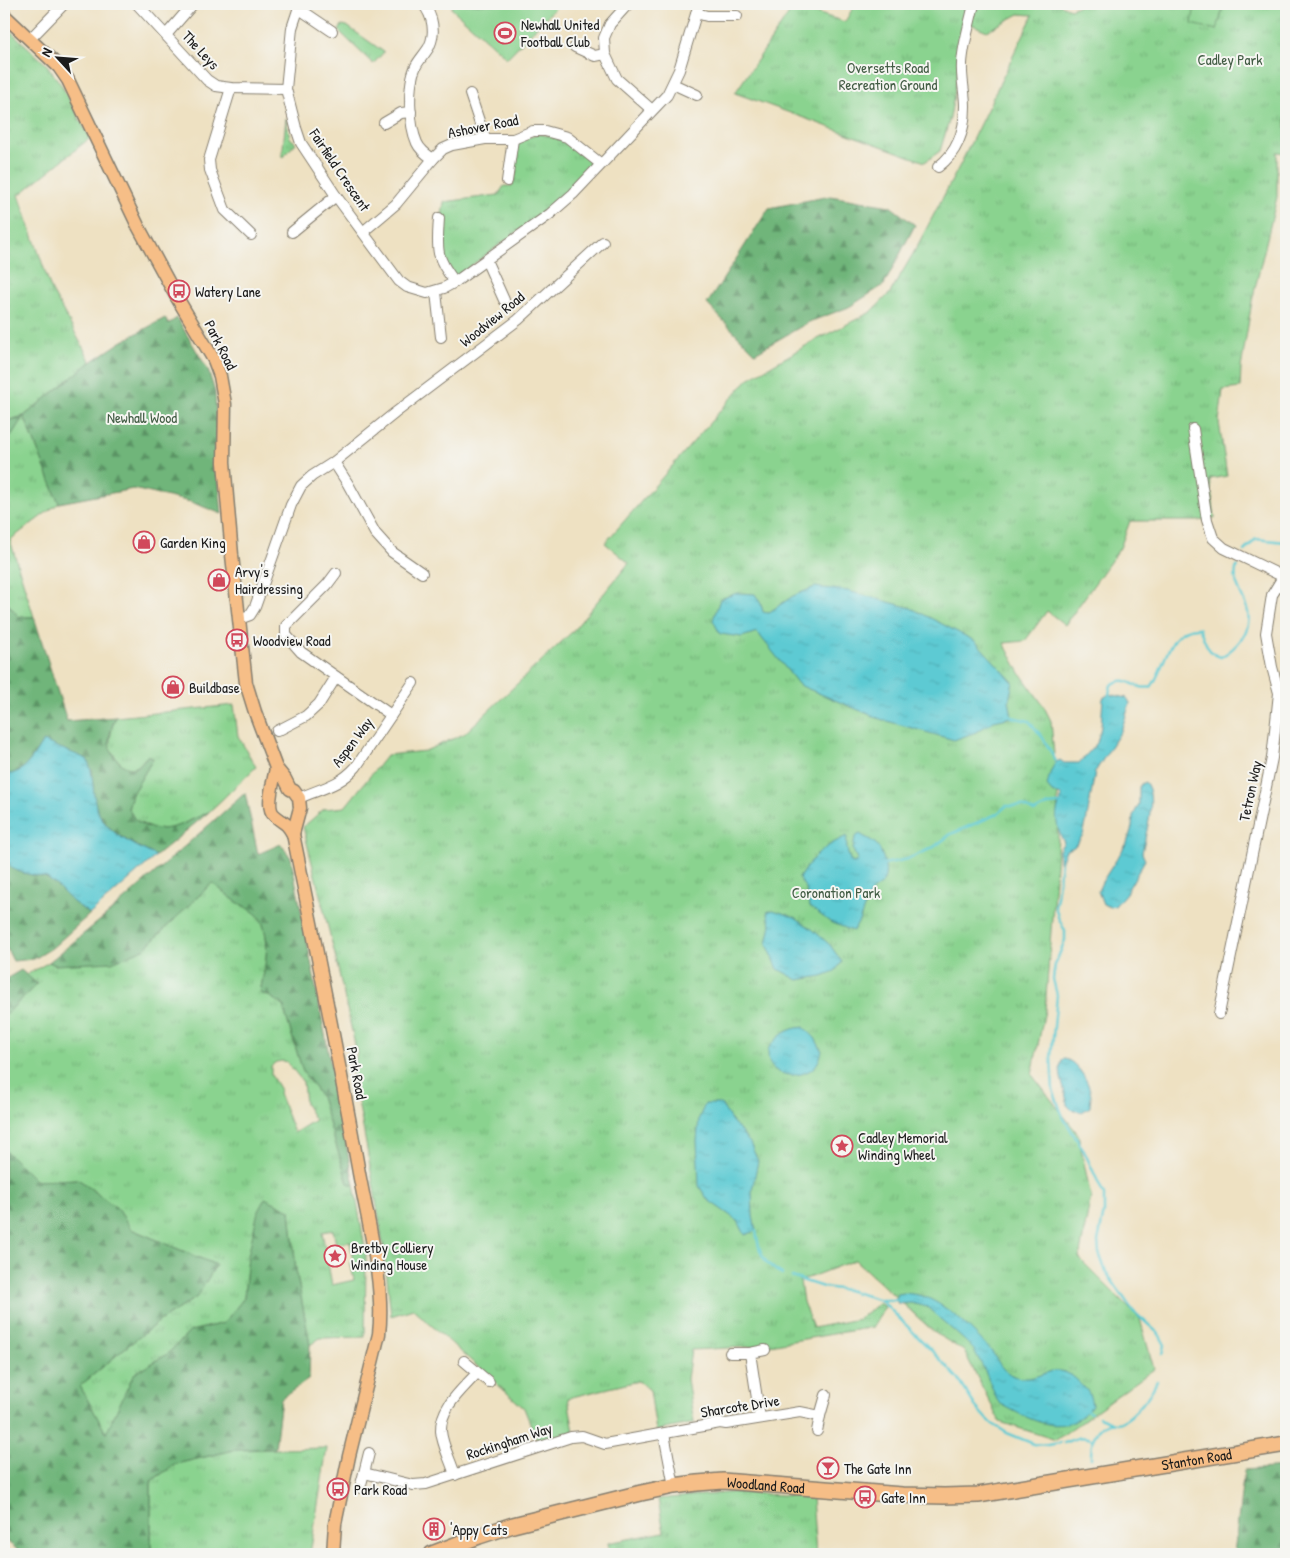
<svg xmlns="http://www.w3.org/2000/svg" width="1290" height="1558" font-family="'Patrick Hand',sans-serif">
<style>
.grass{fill:url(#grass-tufts);stroke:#537856;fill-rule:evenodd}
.forest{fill:url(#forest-firs);stroke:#46684b}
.pitch{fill:#8ad38f;stroke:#537856}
.water{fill:url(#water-ripples);stroke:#3c7378}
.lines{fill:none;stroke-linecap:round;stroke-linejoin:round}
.stream{stroke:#5dcad3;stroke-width:2.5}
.minor-casing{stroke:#857e6f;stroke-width:12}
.major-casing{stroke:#857e6f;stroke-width:15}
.highway-casing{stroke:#857e6f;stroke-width:18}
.minor{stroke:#fff;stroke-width:10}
.major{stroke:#f6be87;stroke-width:12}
.highway{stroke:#f6be87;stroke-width:15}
.labels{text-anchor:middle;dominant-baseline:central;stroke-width:4;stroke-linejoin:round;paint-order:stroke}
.poi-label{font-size:15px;fill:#1c1c1c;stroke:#f6f6f2;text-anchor:start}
.street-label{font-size:15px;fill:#1c1c1c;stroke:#f6f6f2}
.park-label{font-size:15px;fill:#425c44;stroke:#f6f6f2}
</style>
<defs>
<pattern id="grass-tufts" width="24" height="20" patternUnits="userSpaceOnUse" patternTransform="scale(1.25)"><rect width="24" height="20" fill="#8ad38f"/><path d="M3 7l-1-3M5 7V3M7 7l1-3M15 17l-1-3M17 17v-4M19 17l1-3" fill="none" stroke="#76b57b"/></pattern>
<pattern id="forest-firs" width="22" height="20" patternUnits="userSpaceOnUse" patternTransform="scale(1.25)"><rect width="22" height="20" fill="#6fb57a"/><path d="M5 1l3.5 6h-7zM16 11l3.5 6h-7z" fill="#5a9263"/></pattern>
<pattern id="water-ripples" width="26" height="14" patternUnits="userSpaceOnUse" patternTransform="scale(1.25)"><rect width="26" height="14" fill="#5dcad3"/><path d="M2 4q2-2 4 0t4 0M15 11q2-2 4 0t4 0" fill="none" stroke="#50adb5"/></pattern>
</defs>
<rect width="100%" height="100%" fill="#f6f6f2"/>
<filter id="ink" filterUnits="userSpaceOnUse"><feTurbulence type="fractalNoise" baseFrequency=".02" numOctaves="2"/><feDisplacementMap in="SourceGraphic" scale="10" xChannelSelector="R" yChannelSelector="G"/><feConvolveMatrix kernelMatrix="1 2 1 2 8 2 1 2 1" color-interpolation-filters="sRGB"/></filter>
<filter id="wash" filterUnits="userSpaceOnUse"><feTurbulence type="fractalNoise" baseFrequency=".0096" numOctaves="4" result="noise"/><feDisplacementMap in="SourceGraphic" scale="20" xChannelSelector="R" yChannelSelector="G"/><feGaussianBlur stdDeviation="1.12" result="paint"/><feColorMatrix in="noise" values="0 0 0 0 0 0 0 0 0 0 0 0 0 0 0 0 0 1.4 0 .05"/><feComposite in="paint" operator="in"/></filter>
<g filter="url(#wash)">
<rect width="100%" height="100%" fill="#eee1c2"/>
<!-- grass -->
<g class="grass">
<path d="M 855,4 L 1059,4 L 1070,9 L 1083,4 L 1286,4 L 1286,153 L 1277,152 L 1277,197 L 1252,301 L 1241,368 L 1240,388 L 1223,390 L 1219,422 L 1227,476 L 1210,479 L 1215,518 L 1198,521 L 1130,521 L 1120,548 L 1065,625 L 1047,611 L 1025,641 L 1004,643 L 1020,673 L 1043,705 L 1051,721 L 1058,799 L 1058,839 L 1045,1010 L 1032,1075 L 1078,1134 L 1091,1197 L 1079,1258 L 1140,1319 L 1154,1369 L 1056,1440 L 1000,1422 L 964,1351 L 935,1333 L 855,1260 L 800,1281 L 803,1302 L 813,1328 L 858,1319 L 879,1303 L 885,1307 L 873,1327 L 764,1346 L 691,1350 L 687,1379 L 694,1423 L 656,1431 L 650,1390 L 638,1381 L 568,1398 L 574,1432 L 538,1443 L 524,1408 L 413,1309 L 391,1316 C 384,1233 367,1150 352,1069 L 357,1054 L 335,955 L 303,827 L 324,809 L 345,807 L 387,755 L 425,751 L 464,734 L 572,632 L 629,563 L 605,543 L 748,379 L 814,341 L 871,312 L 890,293 L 914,252 L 961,163 L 1033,15 L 1019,14 L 987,31 L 966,22 L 950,118 L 940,151 L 925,162 L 735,93 L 794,6 L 845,22 Z"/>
<polygon points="4,25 47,65 62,86 90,138 19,195 51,289 91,362 24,416 59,503 10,540 34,617 19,617 4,599 4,447 23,416 4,422"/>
<polygon points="342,25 347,26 384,52 373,64 339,31"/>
<polygon points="286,118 290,138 296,143 282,158"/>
<polygon points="540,134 565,140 589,159 591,168 553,206 454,278 444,263 441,222 444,202 498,195 504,186 512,186 517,171 512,168 519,140"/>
<path d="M 234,705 L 238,736 L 256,767 L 209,812 L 171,829 L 154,829 L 136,821 L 128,808 L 132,794 L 153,759 L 148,755 C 145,758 140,765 136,767 C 123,773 114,755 109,746 L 112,727 L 116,717 Z"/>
<path d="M 212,883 C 219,888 226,894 234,900 C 242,906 256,910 261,920 C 272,941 264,971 260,993 L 271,997 L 283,1006 L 303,1072 L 321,1097 L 348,1183 L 354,1185 L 366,1254 L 365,1337 L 320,1338 L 310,1345 L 296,1270 L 290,1211 L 248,1256 L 244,1298 L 224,1323 L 191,1331 L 166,1355 L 134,1374 L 106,1434 L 80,1386 L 125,1348 L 161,1320 L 196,1297 L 216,1265 L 131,1229 L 118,1209 L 78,1179 L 36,1181 L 4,1149 L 4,1016 L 37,984 L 26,975 L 49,962 L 55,965 L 144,949 ZM 283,1061 L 287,1062 L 303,1082 L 305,1104 L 315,1120 L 294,1133 L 279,1093 L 280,1090 L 271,1075 L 271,1066 L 276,1062 ZM 333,1230 L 336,1244 L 350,1242 L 353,1260 L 350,1261 L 354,1280 L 332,1285 L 322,1232 Z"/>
<polygon points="327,1448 310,1554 151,1554 151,1481 176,1464 234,1450"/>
<polygon points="737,1492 812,1497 816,1554 610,1554 608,1543 664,1532 658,1499"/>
</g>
<!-- forest -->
<g class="forest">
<polygon points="830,196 890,206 915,225 884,285 849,307 809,322 755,353 707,304 769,208"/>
<polygon points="165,318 168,324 177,318 208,370 215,392 218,474 222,514 191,502 133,489 59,503 24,416 4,447 4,422 24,416 91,362 121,342"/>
<path d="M 4,599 L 19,617 L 34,617 L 67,721 L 116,717 C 112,725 109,735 109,744 C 110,754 125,773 137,767 C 141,764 145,758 148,755 L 153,759 L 132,794 L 128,808 C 130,812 133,818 137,821 C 161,839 186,822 209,812 L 156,856 C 132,843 105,833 95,805 C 92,795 93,781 92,770 L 43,741 C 33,756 24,776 4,774 Z"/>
<path d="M 245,793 L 258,854 L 281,844 L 291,858 L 354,1185 L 348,1183 L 321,1097 L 303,1072 L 283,1006 L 271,997 L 260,993 C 264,971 272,941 261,920 C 256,910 242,906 234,900 C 226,894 219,888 212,883 L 144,949 L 112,962 L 55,965 L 49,962 L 109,913 Z"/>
<polygon points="4,859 13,869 23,873 47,878 58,886 73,902 90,914 52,948 34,959 13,961 4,943"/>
<polygon points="21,970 37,984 4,1016 4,980"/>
<polygon points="4,1149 36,1181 78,1179 118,1209 131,1229 216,1265 197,1297 161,1320 125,1348 80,1386 106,1433 134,1374 166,1355 191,1331 224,1323 244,1298 248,1256 258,1211 265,1198 290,1210 296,1270 310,1345 309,1379 281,1399 275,1448 234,1450 176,1464 151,1481 151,1554 23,1554 4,1539"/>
<polygon points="1286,1467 1286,1554 1234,1554 1244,1470"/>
</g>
<!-- pitch -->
<g class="pitch">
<polygon points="455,4 559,4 507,58 451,8"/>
<polygon points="1195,4 1224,4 1217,30 1192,24"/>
</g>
<!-- water -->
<g class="water">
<polygon points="815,587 848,591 911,608 975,641 1013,682 1009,700 1012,717 994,721 976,732 954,740 880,719 799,685 757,632 742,637 720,634 713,620 720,599 737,593 755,594 761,604 763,612 768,613 793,596"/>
<path d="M 1109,694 L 1127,698 L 1130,703 L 1121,731 L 1095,772 L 1086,823 L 1083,835 L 1074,847 L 1066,850 L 1061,863 L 1059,862 L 1059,850 L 1064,842 C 1059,835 1055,820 1057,811 C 1058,805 1062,802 1061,795 L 1052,792 L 1047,786 C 1049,777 1051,764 1060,760 L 1064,763 L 1079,763 L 1097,743 L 1101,727 L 1103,698 Z"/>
<path d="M 43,741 L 87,759 C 94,774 92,785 95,801 C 99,831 133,844 156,856 L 90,914 L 73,902 L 57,886 L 47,878 L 23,873 L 13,869 L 4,859 L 4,774 C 24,776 33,756 43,741 Z"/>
<path d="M 1145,782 C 1158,797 1145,835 1142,853 L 1145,860 L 1126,893 L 1115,906 L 1110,907 L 1103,904 L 1098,891 L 1102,882 L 1127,843 L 1132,827 L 1133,816 L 1139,804 L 1139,787 L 1141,784 Z"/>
<path d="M 860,834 C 864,837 872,840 876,844 C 883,852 889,872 883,882 C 879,887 872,889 869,896 C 863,908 861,921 853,931 L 830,922 L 809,906 L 806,889 L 799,878 C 813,856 823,847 847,836 C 846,846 847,855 852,863 L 858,861 L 853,850 L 855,837 Z"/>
<polygon points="773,910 795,917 813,930 830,945 842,962 835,971 822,976 798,980 778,969 767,944 771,924 767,912"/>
<path d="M 804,1027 L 815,1038 L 822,1051 C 821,1054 820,1059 818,1062 C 810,1078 779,1080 770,1064 C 768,1060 768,1053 768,1049 C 778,1036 787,1028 804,1027 Z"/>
<path d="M 1063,1059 C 1075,1059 1088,1080 1090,1091 C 1092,1095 1090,1102 1090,1107 L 1082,1112 L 1072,1110 L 1067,1105 C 1067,1092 1055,1072 1063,1059 Z"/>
<polygon points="705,1104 721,1104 731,1120 750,1143 758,1161 752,1190 753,1216 756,1231 745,1235 738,1221 708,1200 699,1186 697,1141 699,1118"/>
<path d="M 904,1293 C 913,1294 922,1295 930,1299 C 951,1309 976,1333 991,1351 C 999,1360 998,1367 1010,1374 C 1038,1390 1052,1353 1080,1383 C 1088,1391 1090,1393 1092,1405 C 1066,1440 1032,1421 1001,1404 L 997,1400 L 985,1371 L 974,1350 L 964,1340 L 927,1307 L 911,1303 L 898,1304 L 896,1299 L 898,1294 Z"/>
</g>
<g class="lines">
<!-- stream -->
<g class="stream">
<polyline points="1244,551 1256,539 1286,542"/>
<path d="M 1109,694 L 1111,685 C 1130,673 1132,691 1151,687 C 1166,668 1167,626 1199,628 C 1206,641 1206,653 1221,657 C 1236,648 1252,632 1248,612 C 1244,597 1231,582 1237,566"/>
<polyline points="1012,717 1029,721 1043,738 1056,761"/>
<polyline points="1061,863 1057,897 1055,906 1058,917 1065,931 1065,940 1055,965 1053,979 1057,995 1051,1058 1053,1090 1063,1117 1084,1151 1104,1195 1104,1212 1098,1241 1099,1253 1106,1272 1133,1311 1159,1334 1165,1345 1163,1354"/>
<polyline points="884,864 908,859 934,847 951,834 997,814 1006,806 1023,806 1034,812 1048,805 1059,804"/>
<path d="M 756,1231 C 759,1252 762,1263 782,1274"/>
<polyline points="792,1277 823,1287 847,1290 881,1300 941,1360 959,1380 975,1406 988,1421 1007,1433 1034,1444 1048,1445 1060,1443"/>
<polyline points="881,1300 896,1300"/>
<polyline points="1087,1411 1091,1413"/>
<polyline points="1099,1417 1112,1422"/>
<path d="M 1064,1443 C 1074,1439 1083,1434 1093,1440"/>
<path d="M 1091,1458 C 1091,1444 1093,1428 1109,1423 C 1113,1422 1118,1424 1121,1422 C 1135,1416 1151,1394 1157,1381"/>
</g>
</g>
</g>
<g filter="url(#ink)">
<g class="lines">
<!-- minor casing -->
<g class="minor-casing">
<g id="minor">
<polyline points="137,4 207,80 216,86 231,88 286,89"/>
<polyline points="300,4 292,28 286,89 296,128 301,143 336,196 399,281 407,287 427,293 444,288 455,282 550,214 573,194 667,95 679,70 699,4"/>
<path d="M 423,4 C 433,16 436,33 429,47 C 425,54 419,60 416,66 C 407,84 409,125 417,143 C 420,150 427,155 433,159"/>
<polyline points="628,4 610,24 604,38 605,54 617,79 652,110"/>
<polyline points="298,8 332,31"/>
<polyline points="696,13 707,16 737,16"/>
<polyline points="166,35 193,4"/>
<polyline points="30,39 64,4"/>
<polyline points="575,47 595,56 605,54"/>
<polyline points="673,84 697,95"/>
<polyline points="231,88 209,160 210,170 225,210 251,235"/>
<polyline points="470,94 485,139"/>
<polyline points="384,123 401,113 411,112"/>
<path d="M 938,167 C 958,152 965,129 965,106 C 965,92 961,78 962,64 C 963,44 970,23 974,4"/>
<polyline points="507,181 513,139"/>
<path d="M 439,218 C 437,249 435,257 455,282"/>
<polyline points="364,231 396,204 433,159 443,149 452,145 485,139 513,139 533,131 545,131 567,137 601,164"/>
<polyline points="292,232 336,196"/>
<polyline points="486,260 504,300"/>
<polyline points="436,292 441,337"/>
<polyline points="1193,429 1207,520 1213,538 1224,548 1286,578"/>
<polyline points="334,462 348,484 375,533 392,552 422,573"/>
<polyline points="336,573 327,585 286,626 286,635 301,652 391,715"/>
<polyline points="239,619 250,615 255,607 291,505 301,486 312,476 334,462 395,413 518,320 603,242"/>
<polyline points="277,731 306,716 319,704 336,677"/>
<path d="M 299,798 C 322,788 339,786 356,767 L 413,683"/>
<polyline points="1219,1014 1272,758 1279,693 1272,667 1266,633 1272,595 1283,577"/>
<polyline points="730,1353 750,1353 765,1350"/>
<polyline points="750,1353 760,1418"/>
<polyline points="464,1361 489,1382"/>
<polyline points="820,1416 826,1395"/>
<polyline points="664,1434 674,1486"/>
<polyline points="369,1453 364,1473 413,1485 426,1484 571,1437 582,1436 605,1444 720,1423 726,1424 800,1412 820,1416 817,1431"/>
<path d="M 455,1475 C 451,1461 442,1445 441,1431 C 440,1407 463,1389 477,1373"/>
<polyline points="360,1488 364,1473"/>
</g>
</g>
<!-- major casing -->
<g class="major-casing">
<g id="major">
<polyline points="4,15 59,67 68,80 138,226 176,296 214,360 220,376 225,404 224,462 232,555 246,683 255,712 276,768 285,779 290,789 294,791 299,798 300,808 293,834"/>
<path d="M 276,768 C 274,780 265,807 274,815 C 284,824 286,821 293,834 C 316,947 339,1060 359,1173 C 368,1223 385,1284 379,1334 L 349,1456 L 335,1524 L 333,1554"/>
</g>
</g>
<!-- highway casing -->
<g class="highway-casing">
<g id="highway">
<path id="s1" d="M 432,1554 L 479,1536 L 513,1525 L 641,1493 L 674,1486 L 697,1483 L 723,1481 L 902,1495 L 944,1496 L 978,1495 L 1286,1444"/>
</g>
</g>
<!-- minor -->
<use href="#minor" class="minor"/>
<!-- major -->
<use href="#major" class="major"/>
<!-- highway -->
<use href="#highway" class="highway"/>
</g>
</g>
<!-- icons -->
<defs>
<g id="stadium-ring" transform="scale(1.125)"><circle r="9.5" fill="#f6f6f2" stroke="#d1495b" stroke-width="1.5"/><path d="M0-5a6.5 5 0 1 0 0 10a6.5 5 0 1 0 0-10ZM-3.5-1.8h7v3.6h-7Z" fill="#d1495b"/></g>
<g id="bus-ring" transform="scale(1.125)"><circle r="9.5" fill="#f6f6f2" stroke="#d1495b" stroke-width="1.5"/><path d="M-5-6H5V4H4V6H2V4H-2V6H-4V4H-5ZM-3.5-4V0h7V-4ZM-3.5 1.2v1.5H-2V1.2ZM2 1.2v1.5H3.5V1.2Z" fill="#d1495b"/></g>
<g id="shop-ring" transform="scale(1.125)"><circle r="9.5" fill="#f6f6f2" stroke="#d1495b" stroke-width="1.5"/><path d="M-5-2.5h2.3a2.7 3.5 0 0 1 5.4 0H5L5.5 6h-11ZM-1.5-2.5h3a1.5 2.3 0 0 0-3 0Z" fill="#d1495b"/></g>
<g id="sight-ring" transform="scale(1.125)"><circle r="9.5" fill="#f6f6f2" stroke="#d1495b" stroke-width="1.5"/><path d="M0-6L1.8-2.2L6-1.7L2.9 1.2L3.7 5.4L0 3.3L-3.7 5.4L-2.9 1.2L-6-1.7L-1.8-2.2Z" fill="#d1495b"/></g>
<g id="bar-ring" transform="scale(1.125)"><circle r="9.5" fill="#f6f6f2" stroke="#d1495b" stroke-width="1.5"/><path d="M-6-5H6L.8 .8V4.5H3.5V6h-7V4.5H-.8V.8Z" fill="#d1495b"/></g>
<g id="building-ring" transform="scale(1.125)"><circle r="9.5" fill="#f6f6f2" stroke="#d1495b" stroke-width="1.5"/><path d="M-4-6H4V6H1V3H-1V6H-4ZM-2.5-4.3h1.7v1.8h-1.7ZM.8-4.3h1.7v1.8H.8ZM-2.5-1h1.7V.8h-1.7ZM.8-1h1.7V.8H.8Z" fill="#d1495b"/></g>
</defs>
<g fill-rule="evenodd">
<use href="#stadium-ring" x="505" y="33"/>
<use href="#bus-ring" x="179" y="291"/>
<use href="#shop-ring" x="144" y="542"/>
<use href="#shop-ring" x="219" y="580"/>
<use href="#bus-ring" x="237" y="640"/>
<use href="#shop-ring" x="173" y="687"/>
<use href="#sight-ring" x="842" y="1146"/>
<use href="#sight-ring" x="335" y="1256"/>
<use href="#bar-ring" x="828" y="1468"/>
<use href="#bus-ring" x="338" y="1489"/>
<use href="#bus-ring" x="865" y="1497"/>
<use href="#building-ring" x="434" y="1529"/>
</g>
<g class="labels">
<!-- poi labels -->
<g class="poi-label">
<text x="521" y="24">Newhall United<tspan x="521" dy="17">Football Club</tspan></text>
<text x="195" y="291">Watery Lane</text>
<text x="160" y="542">Garden King</text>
<text x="235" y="571">Arvy's<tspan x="235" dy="17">Hairdressing</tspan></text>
<text x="253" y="640">Woodview Road</text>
<text x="189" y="687">Buildbase</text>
<text x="858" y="1137">Cadley Memorial<tspan x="858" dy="17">Winding Wheel</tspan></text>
<text x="351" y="1247">Bretby Colliery<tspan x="351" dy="17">Winding House</tspan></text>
<text x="844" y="1468">The Gate Inn</text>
<text x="354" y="1489">Park Road</text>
<text x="881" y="1497">Gate Inn</text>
<text x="450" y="1529">'Appy Cats</text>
</g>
<!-- street labels -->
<g class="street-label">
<text transform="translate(201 50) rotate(47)">The Leys</text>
<text transform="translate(483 126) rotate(-11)">Ashover Road</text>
<text transform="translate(340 170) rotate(56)">Fairfield Crescent</text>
<text transform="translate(492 319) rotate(-39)">Woodview Road</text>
<text transform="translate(221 345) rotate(63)">Park Road</text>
<text transform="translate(352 742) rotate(-53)">Aspen Way</text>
<text transform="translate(1250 791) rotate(-78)">Tetron Way</text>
<text transform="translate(357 1073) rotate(79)">Park Road</text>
<text transform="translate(740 1406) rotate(-9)">Sharcote Drive</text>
<text transform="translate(509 1441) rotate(-18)">Rockingham Way</text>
<text stroke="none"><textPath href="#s1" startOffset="778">Stanton Road</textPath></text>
<text stroke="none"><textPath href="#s1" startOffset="344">Woodland Road</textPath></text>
</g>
<!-- park labels -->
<g class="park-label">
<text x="1230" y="59">Cadley Park</text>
<text x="888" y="67">Oversetts Road<tspan x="888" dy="17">Recreation Ground</tspan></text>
<text x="142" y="417">Newhall Wood</text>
<text x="836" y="892">Coronation Park</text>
</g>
</g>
<!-- margin -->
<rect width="1290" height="1558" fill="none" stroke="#f6f6f2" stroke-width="20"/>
<!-- north arrow -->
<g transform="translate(58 58) rotate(296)" stroke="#f6f6f2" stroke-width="4" paint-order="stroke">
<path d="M0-4L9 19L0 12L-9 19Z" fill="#1c1c1c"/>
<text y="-8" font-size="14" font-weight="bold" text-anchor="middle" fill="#1c1c1c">N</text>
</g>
</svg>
